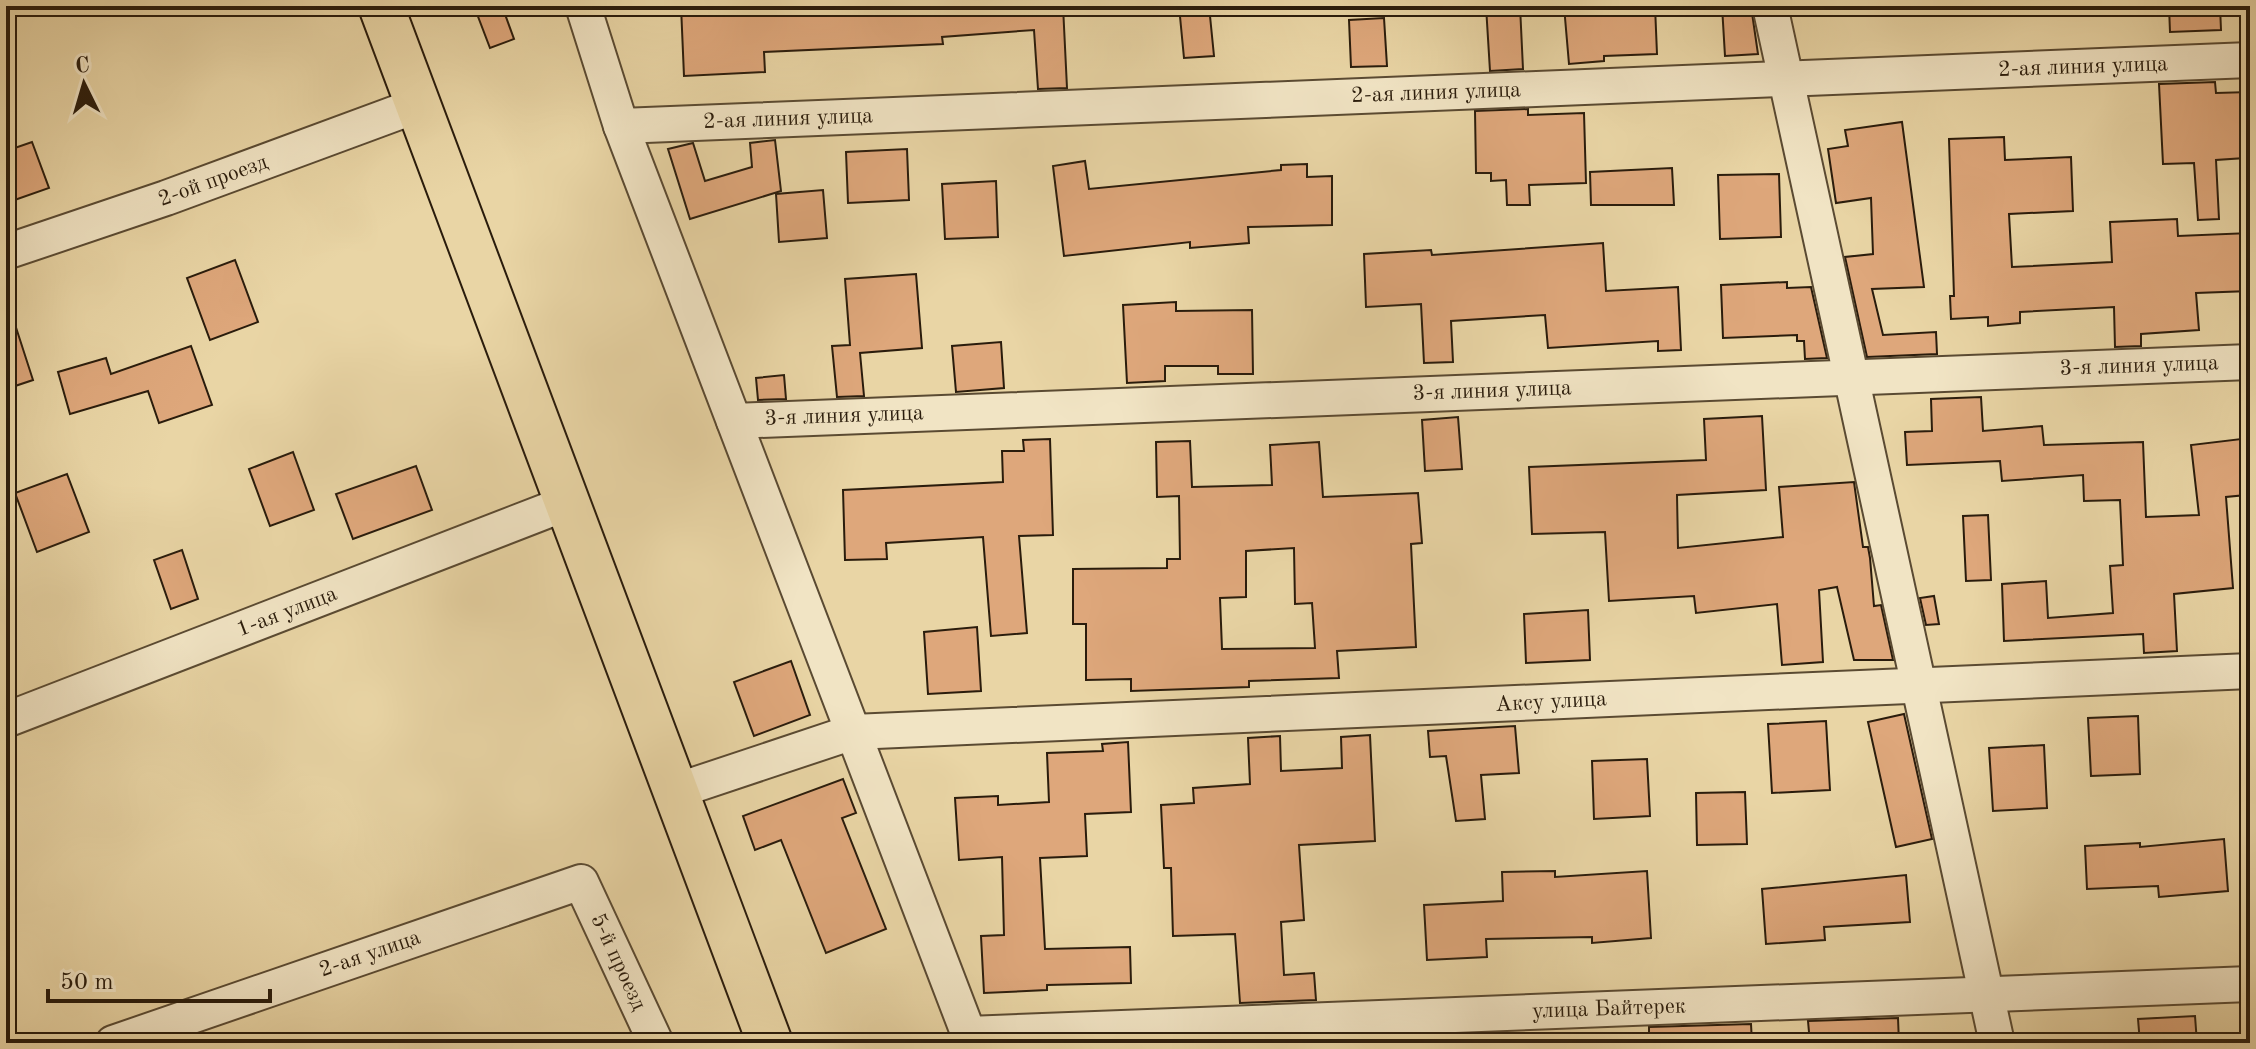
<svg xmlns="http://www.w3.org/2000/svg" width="2256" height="1049" font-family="'Old Standard TT',serif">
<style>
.building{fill:#dea77b;stroke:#2a1c0c;stroke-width:2;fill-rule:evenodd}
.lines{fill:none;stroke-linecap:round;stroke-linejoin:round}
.minor-casing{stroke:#5a4a32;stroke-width:38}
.major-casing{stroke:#2a1c0c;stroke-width:48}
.minor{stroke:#f1e4c4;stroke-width:34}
.major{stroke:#e9d5a5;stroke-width:44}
.labels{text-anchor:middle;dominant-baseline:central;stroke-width:8;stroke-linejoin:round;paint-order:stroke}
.street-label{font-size:22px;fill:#2a1c0c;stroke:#f1e4c4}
</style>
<rect width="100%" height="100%" fill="#e9d5a5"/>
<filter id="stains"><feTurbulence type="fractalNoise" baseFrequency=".0025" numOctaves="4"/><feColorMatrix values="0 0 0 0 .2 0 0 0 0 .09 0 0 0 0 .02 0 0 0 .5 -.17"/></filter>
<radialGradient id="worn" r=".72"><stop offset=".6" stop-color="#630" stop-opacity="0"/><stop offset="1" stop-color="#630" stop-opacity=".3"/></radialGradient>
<!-- building -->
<g class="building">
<polygon points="474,6 502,6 514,39 490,48"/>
<polygon points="681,6 1063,6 1067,88 1038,89 1034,30 942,37 943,44 764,52 765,72 684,76"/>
<polygon points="1179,6 1209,6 1214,56 1184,58"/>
<polygon points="1486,6 1520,6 1523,69 1490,71"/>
<polygon points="1564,6 1655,6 1657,54 1604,56 1604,61 1569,64"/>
<polygon points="1722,6 1751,6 1758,54 1725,56"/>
<polygon points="2169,6 2220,6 2221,30 2170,32"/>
<polygon points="1384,18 1387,66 1351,67 1349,20"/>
<polygon points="2215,82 2216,93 2250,92 2250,144 2244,144 2245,158 2216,160 2219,219 2198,220 2194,163 2163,164 2159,84"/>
<polygon points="1528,109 1528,115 1584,113 1586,183 1529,185 1530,205 1507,205 1506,180 1491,181 1491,173 1476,173 1475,111"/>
<polygon points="1902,122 1924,287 1872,289 1883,335 1936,332 1937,354 1867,357 1845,257 1873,254 1871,198 1836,203 1828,149 1848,146 1845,130"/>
<polygon points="2004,137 2005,160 2071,157 2073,211 2009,214 2012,267 2112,262 2110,222 2177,219 2178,236 2250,233 2250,291 2196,293 2199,330 2141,334 2141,346 2115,347 2114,307 2020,312 2020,323 1988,326 1988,317 1951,319 1950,296 1954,296 1949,139"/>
<polygon points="775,140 781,191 690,219 668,149 693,143 705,181 752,167 750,143"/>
<polygon points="32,142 49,188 6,203 6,151"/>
<polygon points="907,149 909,200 848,203 846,152"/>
<polygon points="1085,161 1089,189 1281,170 1281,165 1307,164 1307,177 1332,176 1332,225 1248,227 1249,243 1190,248 1190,242 1064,256 1053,166"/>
<polygon points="1672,168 1674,205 1591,205 1590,172"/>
<polygon points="1779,174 1781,237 1720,239 1718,175"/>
<polygon points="996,181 998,237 945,239 942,184"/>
<polygon points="823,190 827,238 779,242 776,194"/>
<polygon points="1603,243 1606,291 1678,287 1681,350 1658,351 1658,341 1548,348 1545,315 1451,321 1453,362 1424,363 1421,304 1366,307 1364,254 1431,250 1432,255"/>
<polygon points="235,260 258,322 210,340 187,278"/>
<polygon points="916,274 922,348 860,353 864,396 837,397 832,346 850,345 845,279"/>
<polygon points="1787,282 1787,288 1811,287 1827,358 1805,359 1804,341 1797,341 1797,335 1723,338 1721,285"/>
<polygon points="1176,302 1176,311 1252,310 1253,374 1218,374 1218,366 1165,366 1165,381 1127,383 1123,305"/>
<polygon points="11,312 33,380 6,389 6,313"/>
<polygon points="1001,342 1004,388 956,392 952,346"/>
<polygon points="191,346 212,405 159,423 148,391 70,414 58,372 106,358 111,374"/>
<polygon points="784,375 786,399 758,400 756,378"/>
<polygon points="1981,397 1983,431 2042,426 2044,445 2143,442 2146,517 2199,515 2191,445 2241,439 2246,495 2226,497 2233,588 2174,594 2177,651 2144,653 2143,634 2004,641 2002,584 2046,581 2048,618 2113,613 2110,566 2123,565 2120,500 2084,501 2083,475 2002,481 2000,461 1907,465 1905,432 1932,431 1931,399"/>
<polygon points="1762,416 1766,490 1677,495 1678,548 1783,537 1779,487 1854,482 1863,547 1868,547 1870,558 1874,606 1881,605 1893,660 1854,660 1837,587 1819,590 1823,662 1782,665 1777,604 1696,613 1694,596 1609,601 1605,532 1532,534 1529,467 1706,460 1704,419"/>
<polygon points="1458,417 1462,469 1425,471 1422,420"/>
<polygon points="1050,439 1053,535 1019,536 1027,633 991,636 983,537 886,543 887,559 845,560 843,490 1003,482 1002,451 1024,451 1023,440"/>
<path d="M 1190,441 L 1192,487 L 1272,485 L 1270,445 L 1319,442 L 1323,497 L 1418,493 L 1422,543 L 1411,544 L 1416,647 L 1337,651 L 1339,678 L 1249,681 L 1249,687 L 1131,691 L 1131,679 L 1086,680 L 1086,624 L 1073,624 L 1073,569 L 1167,568 L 1167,559 L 1180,559 L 1179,496 L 1157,497 L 1156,442 ZM 1294,548 L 1295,604 L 1312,603 L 1315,648 L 1222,649 L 1220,598 L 1246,597 L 1246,551 Z"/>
<polygon points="293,452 314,510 270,526 249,469"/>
<polygon points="416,466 432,510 353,539 336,494"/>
<polygon points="67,474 89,532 37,552 15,493"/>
<polygon points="1988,515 1991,580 1966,581 1963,516"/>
<polygon points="182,550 198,599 171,609 154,560"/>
<polygon points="1934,596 1939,624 1926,625 1920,598"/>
<polygon points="1588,610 1590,660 1526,663 1524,614"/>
<polygon points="977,627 981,691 928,694 924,632"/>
<polygon points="791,661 810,715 754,736 734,682"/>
<polygon points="1904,714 1932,839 1896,847 1868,722"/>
<polygon points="2138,716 2140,774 2091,776 2088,718"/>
<polygon points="1826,721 1830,790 1772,793 1768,724"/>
<polygon points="1515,726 1519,773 1481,775 1485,819 1456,821 1446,756 1430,757 1428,731"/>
<polygon points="1370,735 1375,841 1299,845 1304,920 1281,922 1284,975 1314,973 1316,1000 1240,1003 1235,934 1173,936 1171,868 1164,868 1161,805 1194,803 1193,788 1250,784 1248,738 1280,736 1281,771 1342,768 1341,737"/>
<polygon points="1128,742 1131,812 1085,814 1087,856 1040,858 1045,949 1130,947 1131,983 1047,985 1047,990 984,993 981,936 1004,935 1002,857 959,860 955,798 998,796 998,805 1049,802 1047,753 1103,751 1102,744"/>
<polygon points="2044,745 2047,808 1993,811 1989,748"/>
<polygon points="1647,759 1650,816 1594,819 1592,761"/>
<polygon points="843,779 856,813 842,818 886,929 826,953 781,840 755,850 743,816"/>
<polygon points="1745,792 1747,844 1697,845 1696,793"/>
<polygon points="2224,839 2228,891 2159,897 2158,886 2087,889 2085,846 2140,843 2140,847"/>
<polygon points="1555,871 1555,877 1647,871 1651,938 1592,943 1592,937 1486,939 1487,957 1427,960 1424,905 1503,901 1502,872"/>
<polygon points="1906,875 1910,922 1824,927 1825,940 1766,944 1762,889"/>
<polygon points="2195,1016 2197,1043 2140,1043 2138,1019"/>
<polygon points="1898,1018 1899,1043 1810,1043 1808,1021"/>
<polygon points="1751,1024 1752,1043 1649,1043 1649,1027"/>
</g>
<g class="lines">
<!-- minor casing -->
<g class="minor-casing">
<g id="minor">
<polyline points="583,6 621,126 972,1043"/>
<polyline points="1770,6 1997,1043"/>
<polyline points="621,126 2250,60"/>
<polyline points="6,252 166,198 418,105"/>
<polyline points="734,421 2250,362"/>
<polyline points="6,720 567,503"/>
<polyline points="676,791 853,732 2250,671"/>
<polyline points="968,1034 2250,984"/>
<polyline points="113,1043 581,882 656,1043"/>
</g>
</g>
<!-- major casing -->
<g class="major-casing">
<polyline id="major" points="381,6 770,1043"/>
</g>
<!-- minor -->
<use href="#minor" class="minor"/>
<!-- major -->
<use href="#major" class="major"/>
</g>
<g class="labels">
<!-- street labels -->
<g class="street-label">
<text transform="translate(2083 67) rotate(-2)">2-ая линия улица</text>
<text transform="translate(1436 93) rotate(-2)">2-ая линия улица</text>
<text transform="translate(788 119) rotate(-2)">2-ая линия улица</text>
<text transform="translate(213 181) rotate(-20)">2-ой проезд</text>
<text transform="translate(2139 366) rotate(-2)">3-я линия улица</text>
<text transform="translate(1492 391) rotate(-2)">3-я линия улица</text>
<text transform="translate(844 416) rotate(-2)">3-я линия улица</text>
<text transform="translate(287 612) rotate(-21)">1-ая улица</text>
<text transform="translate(1551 702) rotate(-3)">Аксу улица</text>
<text transform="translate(370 954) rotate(-19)">2-ая улица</text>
<text transform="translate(618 962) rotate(65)">5-й проезд</text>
<text transform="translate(1609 1009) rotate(-2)">улица Байтерек</text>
</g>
</g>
<!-- margin -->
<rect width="2256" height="1049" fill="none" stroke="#e9d5a5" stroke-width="32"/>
<rect x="8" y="8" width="2240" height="1033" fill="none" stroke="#2a1c0c" stroke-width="4"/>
<rect x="16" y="16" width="2224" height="1017" fill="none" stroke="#2a1c0c" stroke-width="2"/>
<!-- north arrow -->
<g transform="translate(84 84) rotate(355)" stroke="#f1e4c4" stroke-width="6" paint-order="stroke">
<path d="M0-6L14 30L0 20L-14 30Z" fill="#2a1c0c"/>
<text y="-12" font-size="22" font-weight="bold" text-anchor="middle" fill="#2a1c0c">С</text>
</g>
<!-- scale -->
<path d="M48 989v12h222v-12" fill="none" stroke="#2a1c0c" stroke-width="4"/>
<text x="60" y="989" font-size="24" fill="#2a1c0c" stroke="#f1e4c4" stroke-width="6" paint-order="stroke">50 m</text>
<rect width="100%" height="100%" filter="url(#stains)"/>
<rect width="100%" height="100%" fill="url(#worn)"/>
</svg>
